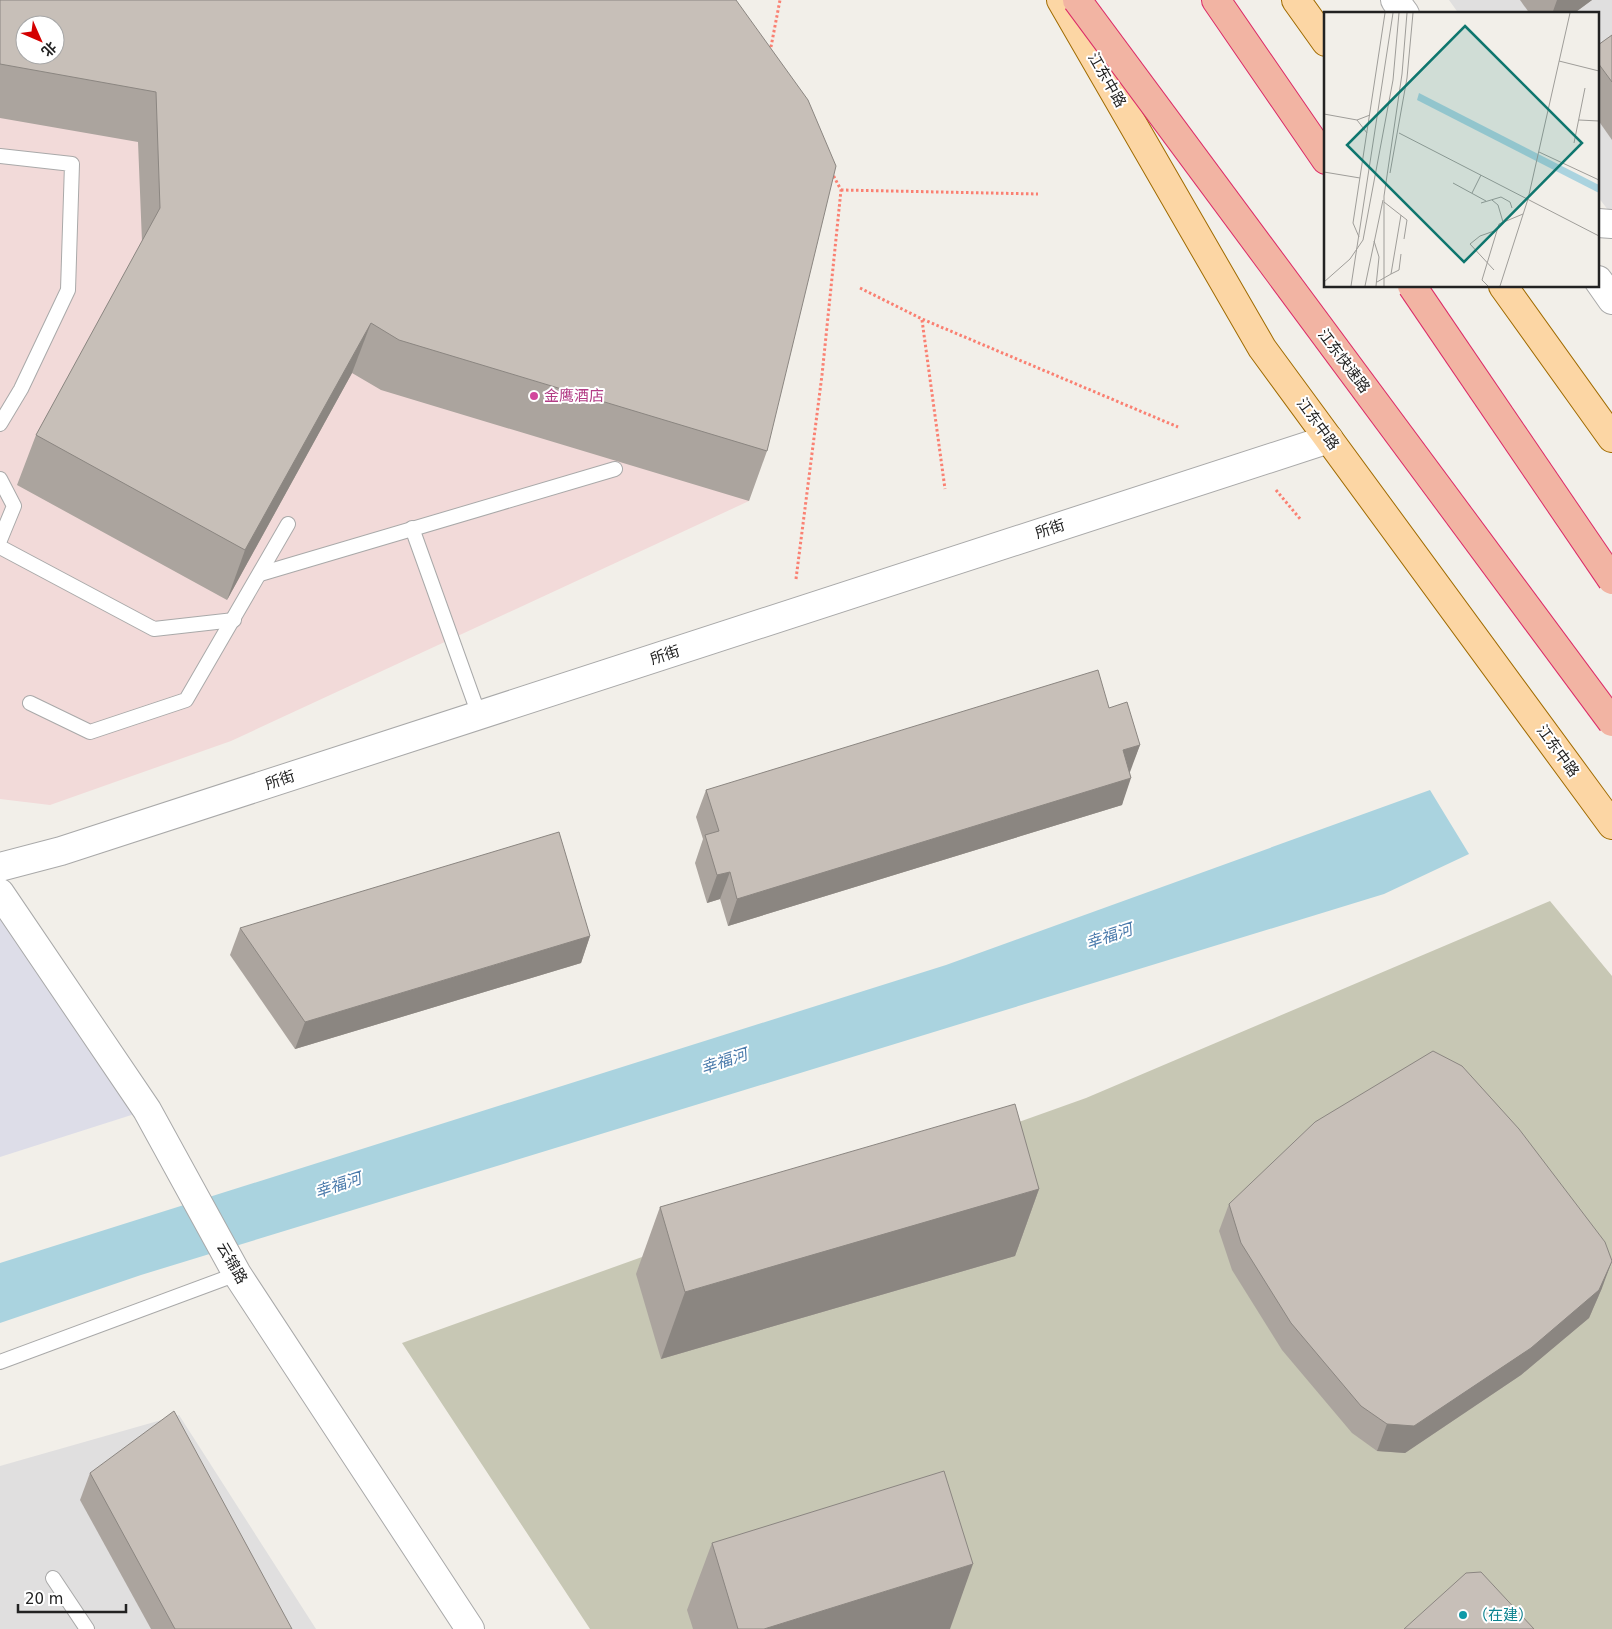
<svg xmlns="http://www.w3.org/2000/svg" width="1612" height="1629" font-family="'DejaVu Sans','Noto Sans SC',sans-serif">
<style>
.residential{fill:#e0dfdf}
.commercial{fill:#f2dad9;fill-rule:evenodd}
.construction{fill:#c7c7b4}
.plaza{fill:#dddde8}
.water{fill:#aad3df}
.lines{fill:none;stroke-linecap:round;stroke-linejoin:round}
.service-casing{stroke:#a9a9a9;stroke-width:16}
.tertiary-casing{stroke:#a9a9a9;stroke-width:30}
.primary-casing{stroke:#a06b00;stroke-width:30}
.trunk-casing{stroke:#dc2a67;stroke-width:30}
.path{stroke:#fa8072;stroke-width:3;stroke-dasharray:2.5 2.5;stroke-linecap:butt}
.service{stroke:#fff;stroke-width:14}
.tertiary{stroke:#fff;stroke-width:28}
.primary{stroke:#fcd6a4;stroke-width:28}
.trunk{stroke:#f2b4a3;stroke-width:28}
.trunk-bridge-casing{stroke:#dc2a67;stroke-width:30;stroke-linecap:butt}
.trunk-bridge{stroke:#f2b4a3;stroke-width:28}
.wall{fill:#aba49e}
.shaded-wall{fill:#8b8681}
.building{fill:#c7bfb8;stroke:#8b8681;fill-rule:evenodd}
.hotel-dot{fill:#d1479c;stroke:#fff;stroke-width:2}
.culture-dot{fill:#0f9aa8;stroke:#fff;stroke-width:2}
.labels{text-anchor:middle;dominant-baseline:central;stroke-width:4;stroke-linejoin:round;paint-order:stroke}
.street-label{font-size:15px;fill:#222;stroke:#fff}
.hotel-label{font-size:15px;fill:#b23c85;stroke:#fff;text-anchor:start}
.culture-label{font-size:15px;fill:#0d838f;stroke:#fff;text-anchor:start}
.water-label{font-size:16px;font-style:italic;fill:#4a7aab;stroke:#fff}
.inset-road{fill:none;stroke:#9f9d99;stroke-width:1}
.view{fill:#0f766e;fill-opacity:0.15;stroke:#0f766e;stroke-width:2.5}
.inset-edge{fill:none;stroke:#222;stroke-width:2.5}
</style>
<rect width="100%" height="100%" fill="#f2efe9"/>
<!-- residential -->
<g class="residential">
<polygon points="1449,0 1612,0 1612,215 1598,197 1598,14 1459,14"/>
<polygon points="179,1415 316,1629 0,1629 0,1466"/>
</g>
<!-- commercial -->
<path class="commercial" d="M 0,0 L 818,216 L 749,501 L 231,741 L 50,805 L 0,799 ZM 25,25 L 55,25 L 55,55 L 25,55 Z"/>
<!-- construction -->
<polygon class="construction" points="1550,901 1612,976 1612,1629 590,1629 402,1343 1086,1098"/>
<!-- plaza -->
<polygon class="plaza" points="0,893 147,1110 0,1157"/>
<!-- water -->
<polygon class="water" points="1430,790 1469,854 1384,894 141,1275 0,1323 0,1263 946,965"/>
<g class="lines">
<!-- service casing -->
<g class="service-casing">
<g id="service">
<polyline points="0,156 72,164 68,290 21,389 0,424"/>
<polyline points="0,479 14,506 0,540"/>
<polyline points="412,528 479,715"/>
<polyline points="0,547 154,629 234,620"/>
<polyline points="260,574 615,469"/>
<polyline points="30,703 90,732 186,700 288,524"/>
<polyline points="0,1362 237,1274"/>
<polyline points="53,1578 87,1629"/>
</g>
</g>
<!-- tertiary casing -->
<g class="tertiary-casing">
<g id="tertiary">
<polyline points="1395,0 1405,14"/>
<polyline points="1598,223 1612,224"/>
<polyline points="1598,280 1612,300"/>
<polyline points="0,867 61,851 1329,439"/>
<polyline points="0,893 147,1110 237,1274 470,1629"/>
</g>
</g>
<!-- primary casing -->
<g class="primary-casing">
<g id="primary">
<polyline points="1061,0 1262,348 1612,825"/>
<polyline points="1296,0 1326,42"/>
<polyline points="1503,286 1612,438"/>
</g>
</g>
<!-- trunk casing -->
<g class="trunk-casing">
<polyline id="trunk" points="1216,0 1326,160"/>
</g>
<!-- path -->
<g class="path">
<polyline points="770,52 780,0"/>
<polyline points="841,190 1038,194"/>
<polyline points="860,288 922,319 1178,427"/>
<polyline points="922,320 945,489"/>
<polyline points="1276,490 1301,520"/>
<polyline points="796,579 822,375 841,190 832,173"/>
</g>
<!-- service -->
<use href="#service" class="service"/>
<!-- tertiary -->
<use href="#tertiary" class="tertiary"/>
<!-- primary -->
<use href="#primary" class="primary"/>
<!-- trunk -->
<use href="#trunk" class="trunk"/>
<!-- trunk-bridge casing -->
<g class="trunk-bridge-casing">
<g id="trunk-bridge">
<polyline points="1077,0 1612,722"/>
<polyline points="1412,286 1612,580"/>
</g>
</g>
<!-- trunk-bridge -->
<use href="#trunk-bridge" class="trunk-bridge"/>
</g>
<!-- wall -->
<g class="wall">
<polygon points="0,0 767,451 749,501 381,390 352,373 227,600 17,485 36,435 142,242 138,142 0,118"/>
<polygon points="1520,0 1592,0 1573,14 1530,14"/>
<polygon points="1612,35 1612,140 1598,120 1598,45"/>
<polygon points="1109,708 1140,745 1129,772 1122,805 728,926 720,899 707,903 695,863 703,839 696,817 706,790"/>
<polygon points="240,928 590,936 581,963 295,1049 230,955"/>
<polygon points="1039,1189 1015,1256 661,1359 636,1274 660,1207"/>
<polygon points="1229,1204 1602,1288 1589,1318 1521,1375 1405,1453 1377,1451 1352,1433 1282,1350 1232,1270 1219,1231"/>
<polygon points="90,1473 292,1629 151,1629 80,1500"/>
<polygon points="712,1543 950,1629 693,1629 687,1610"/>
</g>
<!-- shaded-wall -->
<g class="shaded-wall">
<polygon points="1557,0 1592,0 1573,14 1552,14"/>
<polygon points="371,323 352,373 227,600 245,550"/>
<polygon points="1140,745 1130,772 1113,777 1123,750"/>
<polygon points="1131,778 1122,805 728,926 737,899"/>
<polygon points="730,872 720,899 707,903 717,875"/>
<polygon points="590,936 581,963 295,1049 305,1022"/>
<polygon points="1039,1189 1015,1256 661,1359 685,1292"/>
<polygon points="1612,1261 1602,1288 1589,1318 1521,1375 1405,1453 1377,1451 1387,1424"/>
<polygon points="973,1564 950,1629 764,1629"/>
</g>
<!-- building -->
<g class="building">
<path d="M 0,0 L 736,0 L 808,100 L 836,166 L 767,451 L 399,340 L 371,323 L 245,550 L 36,435 L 160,208 L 156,92 L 0,64 ZM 25,25 L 55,25 L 55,55 L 25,55 Z"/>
<polygon points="1612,35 1612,82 1598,63 1598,45"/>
<polygon points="1098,670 1109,708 1127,702 1140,745 1123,750 1131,778 737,899 730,872 717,875 705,835 719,831 706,790"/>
<polygon points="559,832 590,936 305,1022 240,928"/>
<polygon points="1433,1051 1462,1066 1519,1129 1605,1242 1612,1261 1599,1290 1531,1348 1414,1426 1387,1424 1361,1406 1291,1323 1241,1243 1229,1204 1315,1122"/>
<polygon points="1015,1104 1039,1189 685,1292 660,1207"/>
<polygon points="174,1411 292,1629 175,1629 90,1473"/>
<polygon points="944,1471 973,1564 764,1629 738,1629 712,1543"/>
<polygon points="1481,1572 1534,1629 1404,1629 1466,1573"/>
</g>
<!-- markers -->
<circle class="hotel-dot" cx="534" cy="396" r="5"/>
<circle class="culture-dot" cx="1463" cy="1615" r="5"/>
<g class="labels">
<!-- street labels -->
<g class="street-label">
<text transform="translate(1107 80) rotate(60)">江东中路</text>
<text transform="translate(1344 361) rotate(53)">江东快速路</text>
<text transform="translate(1318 424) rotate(54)">江东中路</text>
<text transform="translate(1050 529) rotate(-18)">所街</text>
<text transform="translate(665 655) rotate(-18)">所街</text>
<text transform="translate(1558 751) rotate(54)">江东中路</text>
<text transform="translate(280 780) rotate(-18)">所街</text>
<text transform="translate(232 1263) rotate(60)">云锦路</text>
</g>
<!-- hotel labels -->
<g class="hotel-label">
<text x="544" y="396">金鹰酒店</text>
</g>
<!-- culture labels -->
<g class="culture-label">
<text x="1473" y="1615">（在建）</text>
</g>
<!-- water labels -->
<g class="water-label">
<text transform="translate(1109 936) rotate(-18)">幸福河</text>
<text transform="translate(724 1061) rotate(-18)">幸福河</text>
<text transform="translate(338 1185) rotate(-18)">幸福河</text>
</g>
</g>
<!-- overview -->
<g transform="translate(1324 12)">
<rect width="275" height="275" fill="#f2efe9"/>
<path d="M 95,81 L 275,173 L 275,181 L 93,88 Z" fill="#aad3df"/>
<path class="inset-road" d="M 235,49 L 275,59M 0,102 L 33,108 L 46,103M 33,108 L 43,121M 255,108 L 275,109M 75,121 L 275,224M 250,131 L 261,76M 215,140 L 275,168M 0,160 L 36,166M 66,161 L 83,66 L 89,1M 129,171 L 162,189M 148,181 L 157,163M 168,188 L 174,193 L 179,210M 60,190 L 83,208 L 80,227M 157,191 L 177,185 L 186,190 L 188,196M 35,225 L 29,211 L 61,1M 50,229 L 55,245 L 52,274M 170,258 L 146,232 L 156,224 L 173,218M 67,262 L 75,258 L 77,242M 0,270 L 26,247 L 39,228 L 69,68 L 75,1M 53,270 L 67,262 L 77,203M 27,274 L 69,1M 41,274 L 59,188M 60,274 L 60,184 L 78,62 L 83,1M 164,274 L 158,268 L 175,212 L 199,202M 176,274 L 204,187 L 246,1"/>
<path class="view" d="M 141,14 L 258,131 L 140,250 L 23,133 Z"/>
<rect width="275" height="275" class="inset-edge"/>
</g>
<!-- north arrow -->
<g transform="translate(40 40) rotate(135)"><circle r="24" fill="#ffffff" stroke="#a7a7a7"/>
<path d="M0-4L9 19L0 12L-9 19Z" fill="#d40000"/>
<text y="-8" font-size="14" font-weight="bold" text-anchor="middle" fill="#222222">北</text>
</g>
<!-- scale -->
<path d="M18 1604v8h108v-8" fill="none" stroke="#222222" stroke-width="2.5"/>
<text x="25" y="1604" font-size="15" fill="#222222" stroke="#ffffff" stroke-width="4" paint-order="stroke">20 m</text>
</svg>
